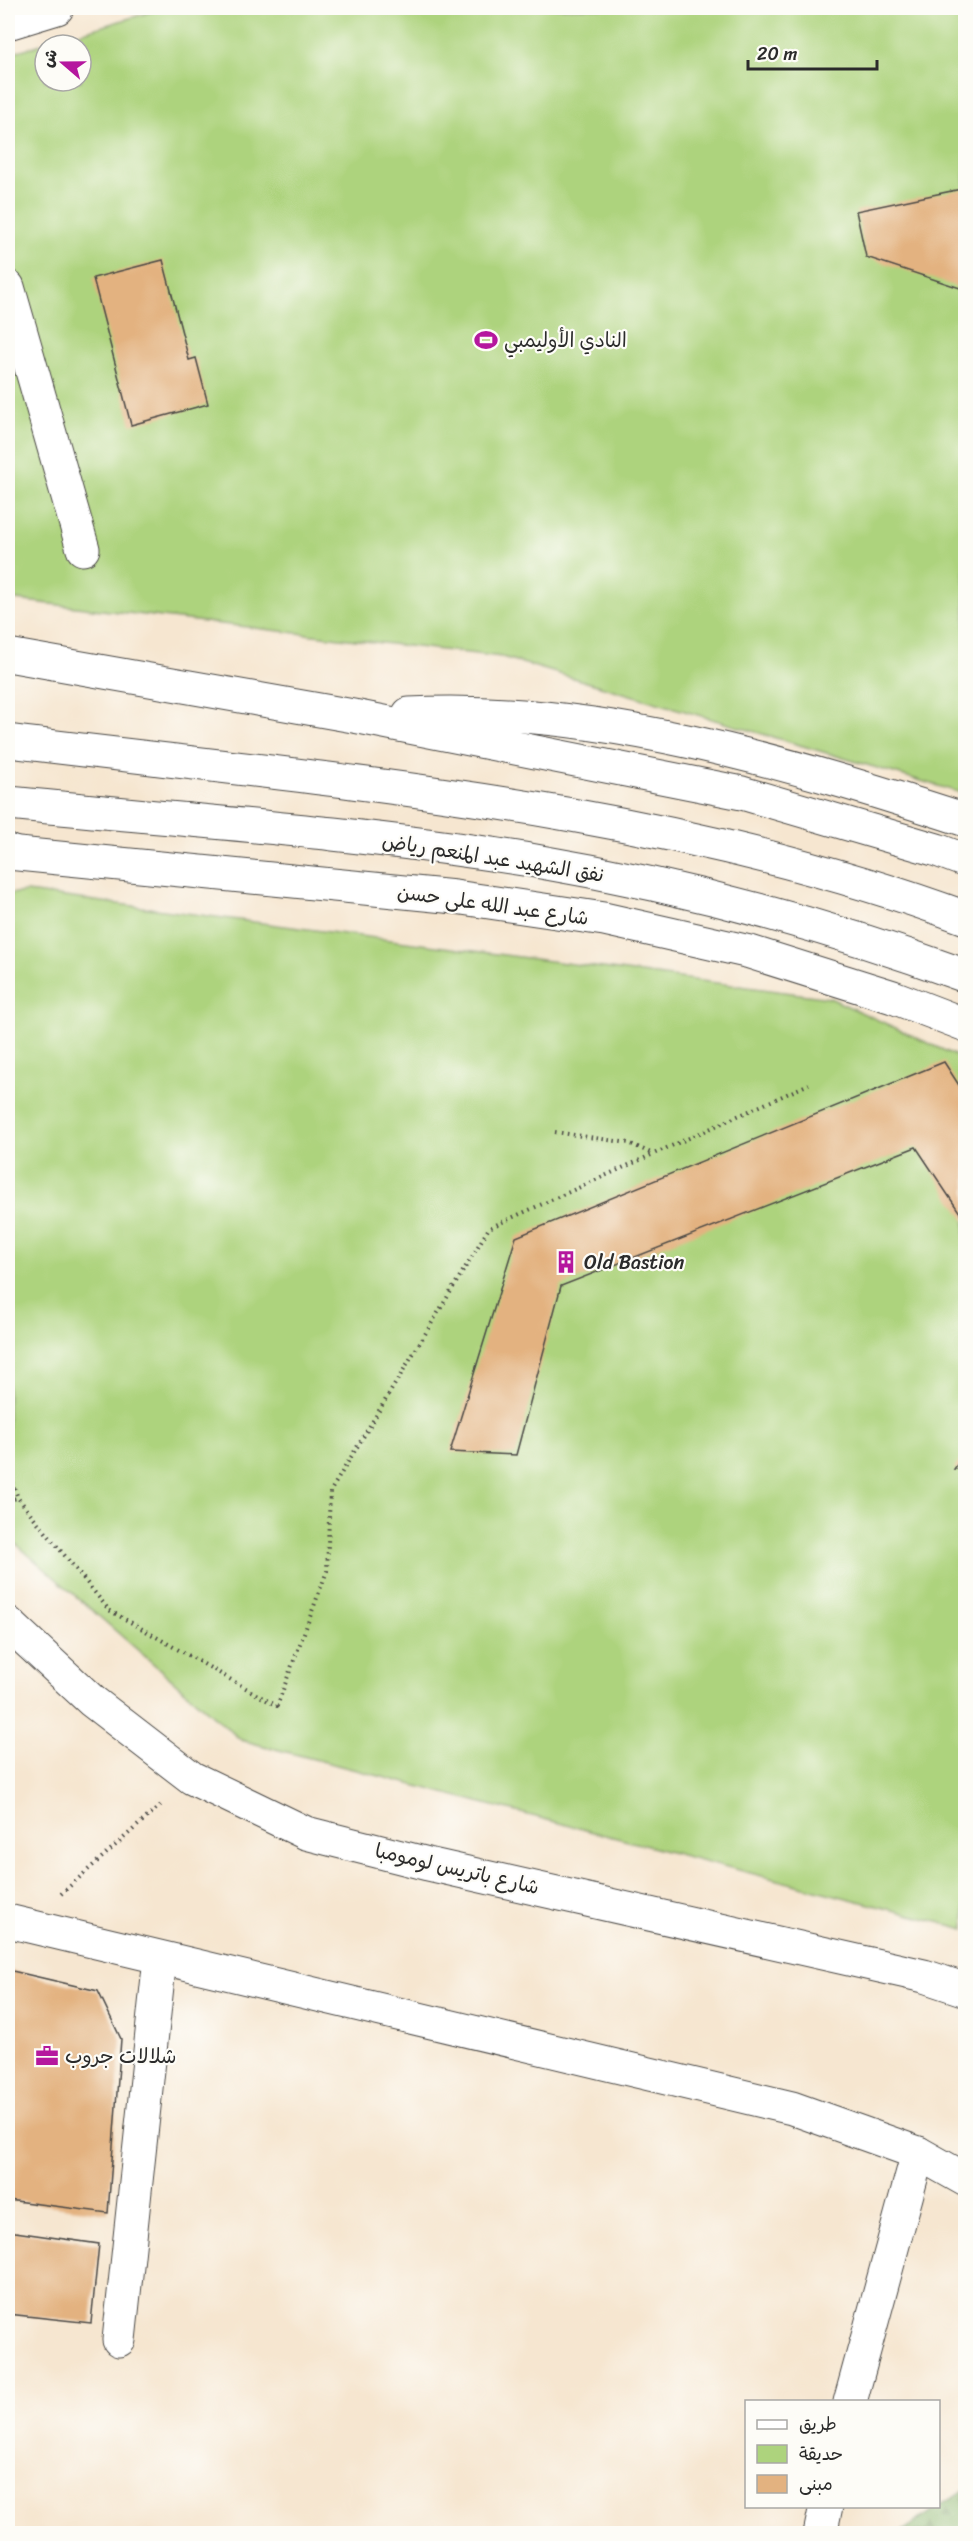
<svg xmlns="http://www.w3.org/2000/svg" width="973" height="2541" font-family="Sriracha,'Playpen Sans Arabic',sans-serif">
<style>
.green{fill:#add37d;stroke:#6c7f54;stroke-width:1.5;fill-rule:evenodd}
.forest{fill:url(#forest-firs);stroke:#5a704c;stroke-width:1.5}
.building{fill:#e3b280}
.lines{fill:none;stroke-linecap:round;stroke-linejoin:round}
.minor-casing{stroke:#494744;stroke-width:35}
.major-casing{stroke:#494744;stroke-width:35}
.highway-casing{stroke:#494744;stroke-width:35}
.path{stroke:#494744;stroke-width:4;stroke-dasharray:1.5 4.5;stroke-linecap:butt}
.minor{stroke:#fff;stroke-width:33}
.major{stroke:#fff;stroke-width:33}
.highway{stroke:#fff;stroke-width:33}
.labels{text-anchor:middle;dominant-baseline:central;stroke-width:4.5;stroke-linejoin:round;paint-order:stroke}
.poi-label{font-size:20px;fill:#2b2b2b;stroke:#fdfcf7;text-anchor:start}
.street-label{font-size:20px;fill:#2b2b2b;stroke:#fdfcf7}
</style>
<defs>
<pattern id="forest-firs" width="22" height="20" patternUnits="userSpaceOnUse" patternTransform="scale(1.5)"><rect width="22" height="20" fill="#8ab56c"/><path d="M5 1l3.5 6h-7zM16 11l3.5 6h-7z" fill="#719359"/></pattern>
</defs>
<rect width="100%" height="100%" fill="#fdfcf7"/>
<filter id="ink" filterUnits="userSpaceOnUse"><feTurbulence type="fractalNoise" baseFrequency=".0167" numOctaves="2"/><feDisplacementMap in="SourceGraphic" scale="12" xChannelSelector="R" yChannelSelector="G"/><feConvolveMatrix kernelMatrix="1 2 1 2 8 2 1 2 1" color-interpolation-filters="sRGB"/></filter>
<filter id="wash" filterUnits="userSpaceOnUse"><feTurbulence type="fractalNoise" baseFrequency=".008" numOctaves="4" result="noise"/><feDisplacementMap in="SourceGraphic" scale="24" xChannelSelector="R" yChannelSelector="G"/><feGaussianBlur stdDeviation="1.35" result="paint"/><feColorMatrix in="noise" values="0 0 0 0 0 0 0 0 0 0 0 0 0 0 0 0 0 1.4 0 .05"/><feComposite in="paint" operator="in"/></filter>
<g filter="url(#wash)">
<rect width="100%" height="100%" fill="#f6e6d0"/>
<!-- green -->
<g class="green">
<path d="M 164,8 L 965,8 L 965,794 L 502,657 L 8,599 L 8,54 ZM 45,45 L 81,45 L 81,81 L 45,81 Z"/>
<polygon points="27,892 830,998 965,1060 965,1929 241,1740 8,1537 8,894"/>
</g>
<!-- forest -->
<polygon class="forest" points="965,2489 965,2533 900,2533"/>
<g id="blocks">
<!-- building -->
<g class="building">
<polygon points="966,188 966,290 866,257 856,211"/>
<polygon points="163,260 189,360 196,358 208,404 131,425 93,278"/>
<polygon points="944,1062 966,1096 966,1222 916,1147 561,1286 516,1455 450,1452 516,1237"/>
<polygon points="966,1452 966,1470 954,1469"/>
<polygon points="8,1970 98,1991 121,2039 108,2213 8,2200"/>
<polygon points="8,2231 99,2244 91,2323 8,2314"/>
</g>
</g>
</g>
<g filter="url(#ink)">
<use href="#blocks" fill-opacity="0" stroke="#494744" stroke-width="1.5"/>
<g class="lines">
<!-- minor casing -->
<g class="minor-casing">
<g id="minor">
<polyline points="8,287 83,549"/>
<polyline points="119,2340 160,1958"/>
<polyline points="850,2402 918,2153"/>
<polyline points="820,2534 826,2506"/>
</g>
</g>
<!-- major casing -->
<g class="major-casing">
<g id="major">
<polyline points="8,23 57,8"/>
<polyline points="8,853 455,897 604,919 750,952 893,997 966,1025"/>
<polyline points="8,1623 92,1701 192,1778 306,1833 428,1864 924,1976 966,1990"/>
<polyline points="8,1921 792,2108 918,2153 966,2180"/>
</g>
</g>
<!-- highway casing -->
<g class="highway-casing">
<g id="highway">
<polyline points="8,655 359,717 742,793 937,850 966,861"/>
<path d="M 409,714 C 594,704 790,763 966,820"/>
<path d="M 8,741 C 330,781 658,804 966,918"/>
<path d="M 8,803 C 181,820 357,832 530,860 C 678,885 824,924 966,976"/>
<polyline points="8,851 13,853"/>
</g>
</g>
<!-- path -->
<g class="path">
<polyline points="555,1132 629,1143 653,1154"/>
<polyline points="8,1471 18,1498 109,1610 277,1706 327,1571 330,1492 489,1228 809,1084"/>
<polyline points="8,1500 18,1498"/>
<polyline points="61,1894 163,1803"/>
</g>
<!-- minor -->
<use href="#minor" class="minor"/>
<!-- major -->
<use href="#major" class="major"/>
<!-- highway -->
<use href="#highway" class="highway"/>
</g>
</g>
<!-- icons -->
<defs>
<g id="stadium-bare" transform="scale(1.8)"><path d="M0-5a6.5 5 0 1 0 0 10a6.5 5 0 1 0 0-10ZM-3.5-1.8h7v3.6h-7Z" fill="#b5179e" stroke="#fdfcf7" stroke-width="2.5" paint-order="stroke"/></g>
<g id="building-bare" transform="scale(1.8)"><path d="M-4-6H4V6H1V3H-1V6H-4ZM-2.5-4.3h1.7v1.8h-1.7ZM.8-4.3h1.7v1.8H.8ZM-2.5-1h1.7V.8h-1.7ZM.8-1h1.7V.8H.8Z" fill="#b5179e" stroke="#fdfcf7" stroke-width="2.5" paint-order="stroke"/></g>
<g id="office-bare" transform="scale(1.8)"><path d="M-6-3h4V-5.5h4V-3h4V5H-6ZM-1-4.5V-3h2v-1.5ZM-6 0V1H6V0Z" fill="#b5179e" stroke="#fdfcf7" stroke-width="2.5" paint-order="stroke"/></g>
</defs>
<g fill-rule="evenodd">
<use href="#stadium-bare" x="486" y="340"/>
<use href="#building-bare" x="566" y="1262"/>
<use href="#office-bare" x="47" y="2056"/>
</g>
<g class="labels">
<!-- poi labels -->
<g class="poi-label">
<text x="504" y="340">النادي الأوليمبي</text>
<text x="584" y="1262">Old Bastion</text>
<text x="65" y="2056">شلالات جروب</text>
</g>
<!-- street labels -->
<g class="street-label">
<text transform="translate(493 858) rotate(9)">نفق الشهيد عبد المنعم رياض</text>
<text transform="translate(493 905) rotate(8)">شارع عبد الله على حسن</text>
<text transform="translate(457 1869) rotate(13)">شارع باتريس لومومبا</text>
</g>
</g>
<!-- margin -->
<rect width="973" height="2541" fill="none" stroke="#fdfcf7" stroke-width="30"/>
<!-- legend -->
<rect x="745" y="2400" width="195" height="108" fill="#fdfcf7" stroke="#a9a8a5" stroke-width="1.5"/>
<rect x="757" y="2420" width="30" height="9" fill="#ffffff" stroke="#a9a8a5" stroke-width="1.5"/>
<text x="799" y="2430" font-size="18" fill="#2b2b2b">طريق</text>
<rect x="757" y="2445" width="30" height="18" fill="#add37d" stroke="#a9a8a5" stroke-width="1.5"/>
<text x="799" y="2460" font-size="18" fill="#2b2b2b">حديقة</text>
<rect x="757" y="2475" width="30" height="18" fill="#e3b280" stroke="#a9a8a5" stroke-width="1.5"/>
<text x="799" y="2490" font-size="18" fill="#2b2b2b">مبنى</text>
<!-- north arrow -->
<g transform="translate(63 63) rotate(290)"><circle r="28" fill="#fdfcf7" stroke="#a9a8a5" stroke-width="1.5"/>
<path d="M0-4.5L10 22L0 15L-10 22Z" fill="#b5179e"/>
<text y="-9" font-size="16" font-weight="bold" text-anchor="middle" fill="#2b2b2b">ش</text>
</g>
<!-- scale -->
<path d="M748 60v9h129v-9" fill="none" stroke="#2b2b2b" stroke-width="3"/>
<text x="757" y="60" font-size="18" fill="#2b2b2b" stroke="#fdfcf7" stroke-width="4.5" paint-order="stroke">20 m</text>
</svg>
